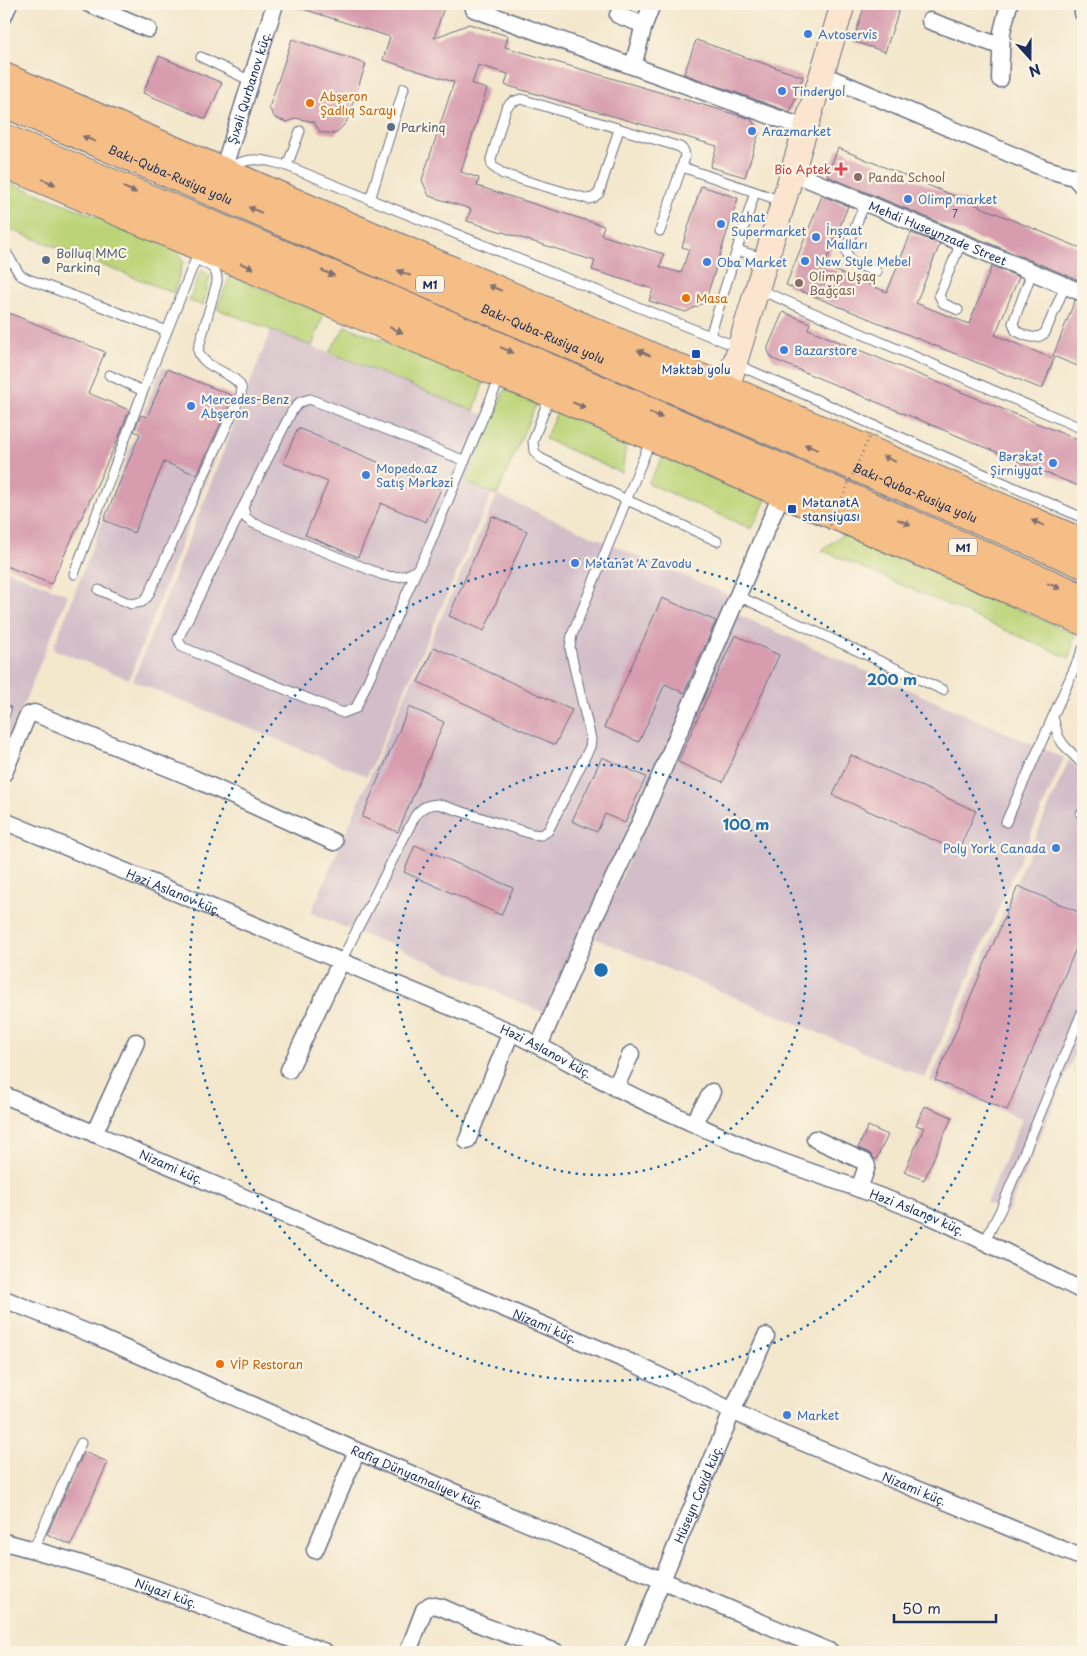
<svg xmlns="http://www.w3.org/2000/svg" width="1087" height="1656" font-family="'Playpen Sans',sans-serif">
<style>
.industrial{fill:#d2bdc8}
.green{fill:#bcd478;stroke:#6c826b}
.building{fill:#d79cae}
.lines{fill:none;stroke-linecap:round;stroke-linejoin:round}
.lane-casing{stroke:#676f84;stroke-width:11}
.street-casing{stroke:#676f84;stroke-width:19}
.secondary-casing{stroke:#676f84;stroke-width:26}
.highway-casing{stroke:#676f84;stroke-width:30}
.lane{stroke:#fff;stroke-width:9}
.street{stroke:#fff;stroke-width:16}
.secondary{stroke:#fbe5cf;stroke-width:24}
.highway{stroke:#f5be86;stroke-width:28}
.path-bridge{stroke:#676f84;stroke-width:2.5;stroke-dasharray:1 4;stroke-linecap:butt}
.oneway{fill:#7d6f70}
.ring{fill:none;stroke:#1f6fb2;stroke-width:2.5;stroke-dasharray:2.5 5}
.shop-dot{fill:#3f7fe0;stroke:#fcf5e5;stroke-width:2}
.food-dot{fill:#e8710a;stroke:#fcf5e5;stroke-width:2}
.service-dot{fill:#5c6f8a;stroke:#fcf5e5;stroke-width:2}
.health-dot{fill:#e0444e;stroke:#fcf5e5;stroke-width:2}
.education-dot{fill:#8d6e63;stroke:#fcf5e5;stroke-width:2}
.transit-dot{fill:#1a4fb4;stroke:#fcf5e5;stroke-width:2}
.labels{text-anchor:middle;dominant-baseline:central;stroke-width:4.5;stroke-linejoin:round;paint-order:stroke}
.number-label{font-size:10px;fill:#4a4a72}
.shield{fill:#fcf5e5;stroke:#5e6a86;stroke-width:1}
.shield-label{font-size:11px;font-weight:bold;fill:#1b2f5e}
.shop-label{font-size:12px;fill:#366cbe;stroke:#fcf5e5;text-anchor:start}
.street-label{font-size:12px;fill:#1b2f5e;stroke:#fcf5e5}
.food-label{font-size:12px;fill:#c56008;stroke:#fcf5e5;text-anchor:start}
.service-label{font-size:12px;fill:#4e5e75;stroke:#fcf5e5;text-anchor:start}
.health-label{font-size:12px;fill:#be3a42;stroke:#fcf5e5;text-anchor:end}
.education-label{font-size:12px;fill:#785e54;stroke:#fcf5e5;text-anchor:start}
.transit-label{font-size:12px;fill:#164399;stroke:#fcf5e5}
.centre{fill:#1f6fb2;stroke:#fcf5e5;stroke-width:2.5}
.ring-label{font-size:15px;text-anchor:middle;font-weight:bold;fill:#1f6fb2;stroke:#fcf5e5;stroke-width:4.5;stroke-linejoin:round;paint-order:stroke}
</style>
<rect width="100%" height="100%" fill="#fcf5e5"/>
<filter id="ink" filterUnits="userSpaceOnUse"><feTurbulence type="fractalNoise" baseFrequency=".02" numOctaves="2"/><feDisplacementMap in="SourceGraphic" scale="10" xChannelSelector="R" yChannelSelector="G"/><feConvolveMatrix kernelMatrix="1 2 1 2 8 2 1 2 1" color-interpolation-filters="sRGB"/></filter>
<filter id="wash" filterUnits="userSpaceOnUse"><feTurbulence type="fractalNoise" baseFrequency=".0096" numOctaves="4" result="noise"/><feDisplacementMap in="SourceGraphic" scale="20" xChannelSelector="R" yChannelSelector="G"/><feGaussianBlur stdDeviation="1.12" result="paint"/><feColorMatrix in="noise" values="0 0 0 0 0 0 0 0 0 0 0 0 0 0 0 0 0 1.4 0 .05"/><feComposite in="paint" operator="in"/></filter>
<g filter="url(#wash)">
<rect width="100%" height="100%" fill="#f3e7cc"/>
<!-- industrial -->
<g class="industrial">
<polygon points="271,330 492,418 465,481 492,493 367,776 133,681"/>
<polygon points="162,367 238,398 129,679 53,649"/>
<polygon points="497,495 733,597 615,865 544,1013 392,945 355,932 311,913 399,709"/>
<polygon points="4,569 68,595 4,752"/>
<polygon points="736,614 1064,758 925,1078 595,938"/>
<polygon points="1069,760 1083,774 1083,1035 1008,1212 986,1203 1022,1119 930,1081"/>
</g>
<!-- green -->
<g class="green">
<polygon points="4,180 178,249 183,262 174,293 4,227"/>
<polygon points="201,270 210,276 203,305 189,301"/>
<polygon points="230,276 324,314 312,346 217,309"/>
<polygon points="346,326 484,381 474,411 329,352"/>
<polygon points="505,389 537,402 497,495 465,482"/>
<polygon points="557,412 627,440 622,473 545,439"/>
<polygon points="663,457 766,500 752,529 648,483"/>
<polygon points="843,534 1076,634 1069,658 822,550"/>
</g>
<g id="blocks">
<!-- building -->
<g class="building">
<polygon points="294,4 445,4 434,38 469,24 508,36 505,47 751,119 759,133 745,177 710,167 717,146 505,85 508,74 478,65 472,84 487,89 461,172 479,178 477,186 604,226 601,235 664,254 660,267 681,273 689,249 682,247 701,186 738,198 705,302 686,312 649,301 653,289 592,270 595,261 467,221 471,209 429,196 422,180 454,82 383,60 390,37 294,6"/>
<polygon points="865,4 901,4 885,52 853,41"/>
<polygon points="292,39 366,64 346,123 335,134 320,132 314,122 296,118 287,122 275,118 269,108"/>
<polygon points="696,40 803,77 790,112 684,74"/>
<polygon points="159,56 222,83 206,119 143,93"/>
<polygon points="838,148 1083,249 1083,282 827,176"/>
<polygon points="822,196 848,206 824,266 887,292 911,233 940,244 916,303 969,324 992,266 1019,277 995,335 1054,359 1042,389 786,285"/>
<polygon points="1075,300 1083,303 1083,359 1080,367 1053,356"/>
<polygon points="4,311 105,352 88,393 129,410 119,437 51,584 4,565"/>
<polygon points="783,312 810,323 808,329 1083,442 1083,488 773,359 768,351 768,347"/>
<polygon points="167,369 233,396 197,475 164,462 134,533 104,520 140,434 134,431 141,415 147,417"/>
<polygon points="298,428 441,489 426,522 381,503 358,557 305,535 328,482 283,463"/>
<polygon points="492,516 527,531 484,631 449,616"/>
<polygon points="662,598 716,621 684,693 665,684 639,742 604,727"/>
<polygon points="735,635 779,655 723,782 678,762"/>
<polygon points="434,647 572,710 555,745 418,682"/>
<polygon points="409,707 444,722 398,832 362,817"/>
<polygon points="851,755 976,811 958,851 833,795"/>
<polygon points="602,757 646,777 625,823 605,814 597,832 572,821"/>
<polygon points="415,845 513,888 501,915 404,872"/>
<polygon points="1018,886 1083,914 1083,932 1007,1110 935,1080"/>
<polygon points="925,1106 952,1117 924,1180 904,1172 924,1128 916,1125"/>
<polygon points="868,1126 888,1135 876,1160 869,1153 858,1148"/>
<polygon points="84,1452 108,1462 71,1545 47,1534"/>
</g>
</g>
</g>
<g filter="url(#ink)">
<use href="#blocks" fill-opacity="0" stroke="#676f84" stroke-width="1"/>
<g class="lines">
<!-- lane casing -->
<g class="lane-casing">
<g id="lane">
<polyline points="201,57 251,81"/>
<polyline points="619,129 599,193 593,198 588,199 503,174 492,166 491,159 506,108 512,102 521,99 680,147 684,151 685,157 660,231"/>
<polyline points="287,166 300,131"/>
<polyline points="682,167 782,201"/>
<path d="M 228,168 C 249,156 264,159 287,166 L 740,348"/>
<polyline points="370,200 404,88"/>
<path d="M 865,203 L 846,249 C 847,264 865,267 877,272"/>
<polyline points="4,249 20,275 28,279 167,331"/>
<polyline points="737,250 766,259"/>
<path d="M 1032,272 L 1013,323 L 1016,331 C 1026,336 1035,341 1045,333 L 1065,286"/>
<polyline points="758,289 1083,429"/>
<polyline points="958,310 943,303 939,295 961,243"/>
<polyline points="710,336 755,192"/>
<polyline points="736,364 1083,518"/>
<polyline points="109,375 143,391 197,256"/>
<polyline points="550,395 533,441 534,451 540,458 627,500 717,541"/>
<path d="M 465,461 L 310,399 L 300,402 L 292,411 L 243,507 L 246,518 L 253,523 L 383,575 C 395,578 406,578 416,570 C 424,563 434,533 439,522 C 459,474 480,425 500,377"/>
<polyline points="243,507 178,639 182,647 343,713 356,708 417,570"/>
<polyline points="74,574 143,391"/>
<path d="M 99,590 L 131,604 L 142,602 L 148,596 L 241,395 C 241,393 242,390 241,387 C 235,372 202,369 198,350 L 217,282 C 218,266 208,266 196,259"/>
<polyline points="738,596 943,690"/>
<polyline points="4,716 6,710"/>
<polyline points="1053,717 1058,736 1063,744 1083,765"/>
<polyline points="1081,814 1083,815"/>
<polyline points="1006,822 1083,649"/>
<path d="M 341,961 L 415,816 C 422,807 426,805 438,804 L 532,834 L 541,835 L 548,831 L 590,747 L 591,739 L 572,658 L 570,647 L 572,635 L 651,439"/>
<polyline points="985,1241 1001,1209 1083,1010"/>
<polyline points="33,1550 81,1443"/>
</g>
</g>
<!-- street casing -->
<g class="street-casing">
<g id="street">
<polyline points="89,4 148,29"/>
<polyline points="1083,4 1083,13"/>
<polyline points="474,9 805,128"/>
<polyline points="4,15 9,4"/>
<polyline points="618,15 644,25 652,4"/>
<polyline points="930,21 1000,46"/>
<polyline points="633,66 644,25"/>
<polyline points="821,74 1046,169 1074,177 1083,187"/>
<polyline points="1000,79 1002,32 1009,4"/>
<path id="s1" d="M 223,170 L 275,4"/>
<path id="s2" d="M 791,172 L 1083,293"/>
<polyline points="4,773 26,719 28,715 34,713 193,778 334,842"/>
<path id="s3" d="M 4,821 L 511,1032 C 561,1056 608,1086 659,1108 C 695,1124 730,1141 767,1156 C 821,1177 877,1193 930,1216 C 982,1239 1032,1266 1083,1291"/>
<polyline points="539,1046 590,927 639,825 782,493"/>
<polyline points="289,1070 341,961"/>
<polyline points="615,1088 631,1054"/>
<path id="s4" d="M 4,1095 L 637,1365 L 768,1428 L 1083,1558"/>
<polyline points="693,1123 712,1092"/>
<polyline points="94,1134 136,1042"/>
<polyline points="815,1139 865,1162 867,1166 859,1189"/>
<polyline points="467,1141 511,1032"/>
<path id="s5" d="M 4,1299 L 96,1336 L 357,1451 L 831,1652"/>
<path id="s6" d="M 4,1542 C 114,1570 219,1612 325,1652"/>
<polyline points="315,1550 357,1451"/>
<polyline points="408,1652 424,1610 430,1605 441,1607 484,1626 556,1652"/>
<path id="s7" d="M 632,1652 L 732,1412 L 766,1336"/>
</g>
</g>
<!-- secondary casing -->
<g class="secondary-casing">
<polyline id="secondary" points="727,389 843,4"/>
</g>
<!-- highway casing -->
<g class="highway-casing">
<g id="highway">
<polyline points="4,77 1083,543"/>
<path id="s8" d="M 4,103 L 1083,564"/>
<polyline points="4,138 398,303 1083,598"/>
<polyline points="4,163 344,308 501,374 551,393 782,493 1083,621"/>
</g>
</g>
<!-- lane -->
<use href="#lane" class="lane"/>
<!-- street -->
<use href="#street" class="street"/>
<!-- secondary -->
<use href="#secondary" class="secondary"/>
<!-- highway -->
<use href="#highway" class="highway"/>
<!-- path-bridge -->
<polyline class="path-bridge" points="828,530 870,435"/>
</g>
<!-- one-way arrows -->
<defs><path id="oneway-solid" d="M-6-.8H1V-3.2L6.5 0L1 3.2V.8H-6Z" transform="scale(1.25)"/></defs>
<g class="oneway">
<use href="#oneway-solid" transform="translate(89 139) rotate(-157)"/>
<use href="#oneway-solid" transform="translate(49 182) rotate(23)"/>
<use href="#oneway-solid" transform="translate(130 190) rotate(23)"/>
<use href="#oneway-solid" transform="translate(255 210) rotate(-157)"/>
<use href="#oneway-solid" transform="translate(247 266) rotate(23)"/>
<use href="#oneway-solid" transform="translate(328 273) rotate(23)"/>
<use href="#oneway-solid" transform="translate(404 273) rotate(-157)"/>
<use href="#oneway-solid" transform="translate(495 288) rotate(-157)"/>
<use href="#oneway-solid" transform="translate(396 330) rotate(23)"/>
<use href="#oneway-solid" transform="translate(507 350) rotate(23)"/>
<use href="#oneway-solid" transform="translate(644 353) rotate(-157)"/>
<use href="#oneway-solid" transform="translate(579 405) rotate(23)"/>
<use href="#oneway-solid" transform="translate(656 415) rotate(23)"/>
<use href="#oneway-solid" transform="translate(811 447) rotate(-157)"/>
<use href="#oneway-solid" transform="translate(889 459) rotate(-157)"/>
<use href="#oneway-solid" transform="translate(904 522) rotate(23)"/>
<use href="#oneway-solid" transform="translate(1038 523) rotate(-157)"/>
<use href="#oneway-solid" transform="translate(1054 586) rotate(23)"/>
</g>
</g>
<!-- distance rings -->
<g class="ring">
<circle cx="601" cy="970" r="205"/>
<circle cx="601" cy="970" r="411"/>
</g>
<!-- markers -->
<g class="shop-dot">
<circle cx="808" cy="34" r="5"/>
<circle cx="782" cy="91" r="5"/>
<circle cx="752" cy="131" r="5"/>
<circle cx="908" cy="199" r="5"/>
<circle cx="721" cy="224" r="5"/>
<circle cx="816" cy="237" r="5"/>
<circle cx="805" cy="261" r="5"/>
<circle cx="707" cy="262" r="5"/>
<circle cx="784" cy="350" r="5"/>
<circle cx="191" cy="406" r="5"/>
<circle cx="1053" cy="463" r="5"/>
<circle cx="366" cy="475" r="5"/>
<circle cx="575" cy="563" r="5"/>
<circle cx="1056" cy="848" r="5"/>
<circle cx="787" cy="1415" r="5"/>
</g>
<g class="food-dot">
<circle cx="310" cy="103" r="5"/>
<circle cx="686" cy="298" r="5"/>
<circle cx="220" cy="1364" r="5"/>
</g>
<g class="service-dot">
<circle cx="391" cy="127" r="5"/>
<circle cx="46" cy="260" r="5"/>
</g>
<path class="health-dot" d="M838.5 161.5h5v5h5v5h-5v5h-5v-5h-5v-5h5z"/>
<g class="education-dot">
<circle cx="858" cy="177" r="5"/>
<circle cx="799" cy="283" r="5"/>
</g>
<g class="transit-dot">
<rect x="691" y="349" width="10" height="10" rx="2.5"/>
<rect x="787" y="504" width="10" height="10" rx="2.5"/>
</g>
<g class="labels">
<!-- number labels -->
<g class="number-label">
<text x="955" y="213">7</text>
</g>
<!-- shield labels -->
<g class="shield">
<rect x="416" y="275.5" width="28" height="17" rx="4"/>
<rect x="949" y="538.5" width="28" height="17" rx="4"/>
</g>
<g class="shield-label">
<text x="430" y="284">M1</text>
<text x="963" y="547">M1</text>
</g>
<!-- shop labels -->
<g class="shop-label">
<text x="818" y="34">Avtoservis</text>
<text x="792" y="91">Tinderyol</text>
<text x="762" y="131">Arazmarket</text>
<text x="918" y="199">Olimp market</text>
<text x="731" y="217">Rahat<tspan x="731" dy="14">Supermarket</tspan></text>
<text x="826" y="230">İnşaat<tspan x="826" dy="14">Malları</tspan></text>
<text x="815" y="261">New Style Mebel</text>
<text x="717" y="262">Oba Market</text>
<text x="794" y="350">Bazarstore</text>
<text x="201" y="399">Mercedes-Benz<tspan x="201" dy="14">Abşeron</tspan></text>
<text x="1043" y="456" text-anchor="end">Bərəkət<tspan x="1043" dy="14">Şirniyyat</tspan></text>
<text x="376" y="468">Mopedo.az<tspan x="376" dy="14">Satış Mərkəzi</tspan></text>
<text x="585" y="563">Mətanət A Zavodu</text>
<text x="1046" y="848" text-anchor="end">Poly York Canada</text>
<text x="797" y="1415">Market</text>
</g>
<!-- street labels -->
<g class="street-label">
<text stroke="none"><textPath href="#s1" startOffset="86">Şıxəli Qurbanov küç.</textPath></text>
<text stroke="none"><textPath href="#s8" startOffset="181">Bakı-Quba-Rusiya yolu</textPath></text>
<text stroke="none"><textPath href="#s2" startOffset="159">Mehdi Huseynzadе Street</textPath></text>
<text stroke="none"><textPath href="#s8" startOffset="586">Bakı-Quba-Rusiya yolu</textPath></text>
<text stroke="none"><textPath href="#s8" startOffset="991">Bakı-Quba-Rusiya yolu</textPath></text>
<text stroke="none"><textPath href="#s3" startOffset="184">Həzi Aslanov küç.</textPath></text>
<text stroke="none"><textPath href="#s3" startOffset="589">Həzi Aslanov küç.</textPath></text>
<text stroke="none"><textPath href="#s4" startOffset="182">Nizami küç.</textPath></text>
<text stroke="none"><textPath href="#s3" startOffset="994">Həzi Aslanov küç.</textPath></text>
<text stroke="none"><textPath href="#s4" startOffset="588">Nizami küç.</textPath></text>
<text stroke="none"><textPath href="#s5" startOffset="450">Rafiq Dünyamalıyev küç.</textPath></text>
<text stroke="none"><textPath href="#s4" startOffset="992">Nizami küç.</textPath></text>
<text stroke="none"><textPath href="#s7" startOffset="171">Hüseyn Cavid küç.</textPath></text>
<text stroke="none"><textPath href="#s6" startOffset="170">Niyazi küç.</textPath></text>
</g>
<!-- food labels -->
<g class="food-label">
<text x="320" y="96">Abşeron<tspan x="320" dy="14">Şadlıq Sarayı</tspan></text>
<text x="696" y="298">Masa</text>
<text x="230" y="1364">VİP Restoran</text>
</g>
<!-- service labels -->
<g class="service-label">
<text x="401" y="127">Parkinq</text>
<text x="56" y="253">Bolluq MMC<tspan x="56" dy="14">Parkinq</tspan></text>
</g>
<!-- health labels -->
<g class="health-label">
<text x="831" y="169">Bio Aptek</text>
</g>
<!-- education labels -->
<g class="education-label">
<text x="868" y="177">Panda School</text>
<text x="809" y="276">Olimp Uşaq<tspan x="809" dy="14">Bağçası</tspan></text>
</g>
<!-- transit labels -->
<g class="transit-label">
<text x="696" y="369">Məktəb yolu</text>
<text x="802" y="502" text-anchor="start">MətanətA<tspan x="802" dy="14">stansiyası</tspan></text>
</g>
</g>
<circle cx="601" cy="970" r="8" class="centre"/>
<g class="ring-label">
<text x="892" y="685">200 m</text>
<text x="746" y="830">100 m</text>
</g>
<!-- margin -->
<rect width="1087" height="1656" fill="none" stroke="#fcf5e5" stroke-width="20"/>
<!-- north arrow -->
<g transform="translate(1030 58) rotate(159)" stroke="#fcf5e5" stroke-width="4" paint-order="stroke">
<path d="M0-4L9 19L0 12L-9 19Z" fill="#1b2f5e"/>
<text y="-8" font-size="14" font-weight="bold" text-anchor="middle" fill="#1b2f5e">N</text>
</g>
<!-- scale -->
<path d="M894 1614v8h102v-8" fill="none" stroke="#1b2f5e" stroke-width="2.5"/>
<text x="902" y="1614" font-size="15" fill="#1b2f5e" stroke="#fcf5e5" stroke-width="4" paint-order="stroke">50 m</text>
</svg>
